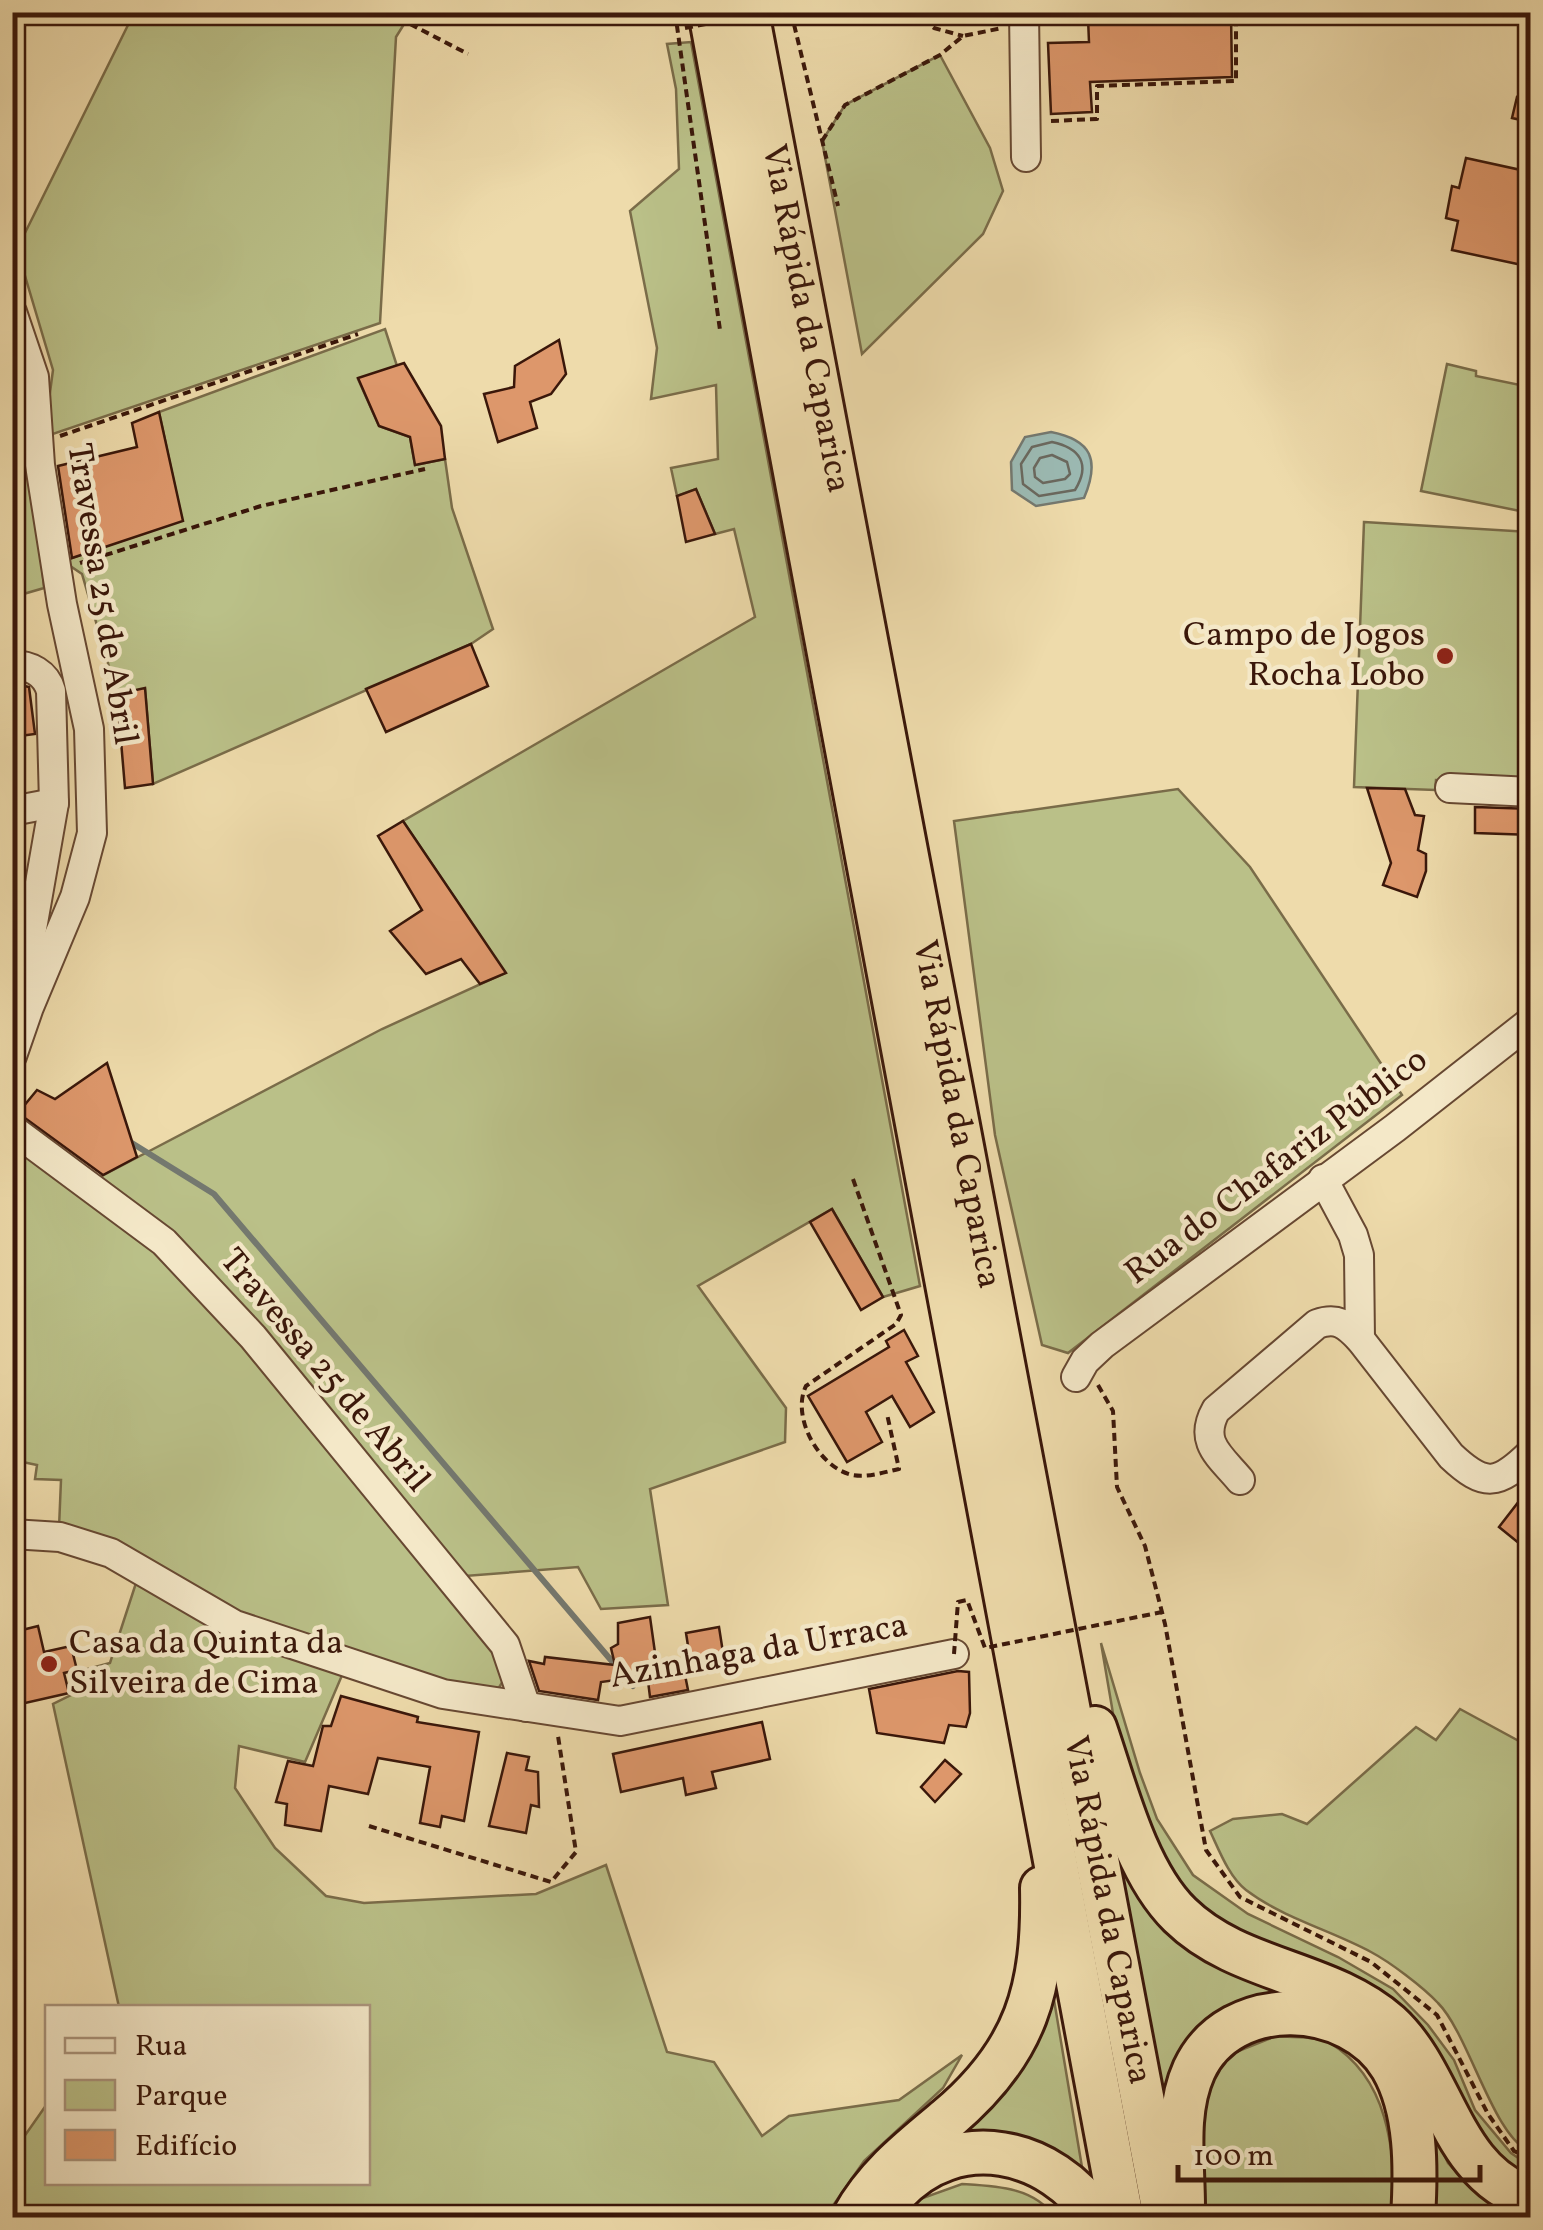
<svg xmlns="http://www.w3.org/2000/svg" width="1543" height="2230" font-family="Vollkorn,serif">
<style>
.green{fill:#bac088;stroke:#7a6c49;stroke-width:2.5}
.water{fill:#9bb9b2;stroke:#74786f;stroke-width:2.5}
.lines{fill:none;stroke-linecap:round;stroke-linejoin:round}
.shore{stroke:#6a685e;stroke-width:2.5}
.stream{stroke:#74786f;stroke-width:6}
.building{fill:#dd976b;stroke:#3a170a;stroke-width:2.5}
.minor-casing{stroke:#674832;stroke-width:32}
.highway-casing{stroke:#3a170a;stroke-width:48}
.path{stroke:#3a170a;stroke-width:4;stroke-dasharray:8 5;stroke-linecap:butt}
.minor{stroke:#f4e8c8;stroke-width:28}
.highway{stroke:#eedbab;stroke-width:42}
.path-bridge{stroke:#3a170a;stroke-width:4;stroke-dasharray:8 5;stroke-linecap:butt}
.poi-dot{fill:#8f2418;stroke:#f4e8c8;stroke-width:4}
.labels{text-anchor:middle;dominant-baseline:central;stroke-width:9;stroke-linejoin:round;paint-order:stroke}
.street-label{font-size:35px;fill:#3a170a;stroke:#f4e8c8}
.poi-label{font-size:35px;fill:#3a170a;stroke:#f4e8c8;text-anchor:end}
</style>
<rect width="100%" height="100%" fill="#eedbab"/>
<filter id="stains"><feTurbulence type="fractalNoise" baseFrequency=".002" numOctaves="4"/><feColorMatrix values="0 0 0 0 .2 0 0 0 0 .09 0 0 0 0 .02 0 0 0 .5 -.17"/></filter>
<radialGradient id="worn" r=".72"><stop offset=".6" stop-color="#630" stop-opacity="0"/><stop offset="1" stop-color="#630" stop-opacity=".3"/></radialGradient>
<!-- green -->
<g class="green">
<polygon points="134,13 411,13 396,37 380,323 44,437 53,370 17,249"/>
<polygon points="691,42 920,1286 883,1297 832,1209 698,1286 786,1408 785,1442 650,1489 668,1605 601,1609 578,1567 465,1576 98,1178 382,1029 505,973 403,821 755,617 734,529 715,534 696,489 677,496 671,468 718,459 716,385 651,399 657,348 630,211 679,169 676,89 667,44"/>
<polygon points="940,55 990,148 1003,191 983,234 862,354 822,141 845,105"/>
<polygon points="385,329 397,366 358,379 379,426 410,437 415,465 445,459 452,508 493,629 471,644 153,784 145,689 117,694 82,574 63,561 182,520 159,412"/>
<polygon points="12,342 26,380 44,588 13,597"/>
<polygon points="1447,364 1476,371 1476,376 1530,387 1530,513 1421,491"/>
<polygon points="1364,522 1530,532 1530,785 1436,780 1435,790 1354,787"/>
<polygon points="1178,789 1250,867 1402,1095 1068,1353 1042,1345 995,1135 954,821"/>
<polygon points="12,1141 171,1260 494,1640 505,1678 498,1689 488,1694 262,1626 59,1528 61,1480 35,1479 37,1465 13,1460"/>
<polygon points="136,1583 343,1673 305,1762 239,1746 235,1788 275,1848 326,1896 364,1903 536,1894 606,1865 667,2052 714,2062 762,2136 789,2116 899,2100 962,2055 943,2088 864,2161 825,2217 13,2217 12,2123 26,2134 47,2104 48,2182 368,2182 368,2008 119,2007 53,1704 73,1694 69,1674 110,1663"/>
<polygon points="1101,1643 1140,1773 1157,1819 1193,1875 1248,1914 1338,1957 1393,1989 1428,2025 1454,2060 1475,2110 1511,2153 1530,2166 1530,2180 1513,2173 1277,1958 1168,1888 1130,1813"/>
<path d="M 1460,1709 L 1530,1747 L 1530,2151 C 1494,2139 1469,2034 1438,2003 C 1423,1987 1390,1962 1371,1952 C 1330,1930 1283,1918 1246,1890 C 1229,1877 1219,1850 1210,1831 L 1233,1819 L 1282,1814 L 1307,1824 L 1416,1727 L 1436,1740 Z"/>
<polygon points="1124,1862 1301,2003 1283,2003 1163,2110 1121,1886"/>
<polygon points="1048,1964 1087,2197 940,2148"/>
<path d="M 1276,2036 C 1292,2038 1317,2036 1330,2043 C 1389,2079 1393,2148 1396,2209 L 1393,2217 L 1199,2217 L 1198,2087 L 1231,2054 Z"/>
<polygon points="1431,2125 1448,2163 1466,2182 1510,2210 1486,2217 1426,2217"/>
<path d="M 962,2184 C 995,2186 1035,2187 1054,2217 L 905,2218 L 920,2199 Z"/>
</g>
<!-- water -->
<path class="water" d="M 1051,432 C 1092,440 1100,460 1084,498 L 1036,506 L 1012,490 L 1011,462 L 1025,437 Z"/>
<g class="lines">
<!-- shore -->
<g class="shore">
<path d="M 1052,442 C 1080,448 1091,464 1075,490 L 1039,496 L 1023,484 L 1021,464 L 1032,447 Z"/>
<polygon points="1052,455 1067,462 1070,474 1065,479 1043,483 1035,477 1034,468 1040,458"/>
</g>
<!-- stream -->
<polyline class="stream" points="127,1140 214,1194 633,1686"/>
</g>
<!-- building -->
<g class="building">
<polygon points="1231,13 1232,77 1090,82 1092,112 1051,114 1048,43 1089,42 1088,18"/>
<polygon points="1517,97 1530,100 1530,122 1512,118"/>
<polygon points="1466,158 1530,172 1530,235 1522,265 1452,250 1458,221 1446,218 1452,186 1459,188"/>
<polygon points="559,340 566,374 551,394 530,402 537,428 498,442 484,394 514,387 515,366"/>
<polygon points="404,363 441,426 445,459 415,465 410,437 379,426 358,378"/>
<polygon points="159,412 183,521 72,558 58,466 137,447 132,423"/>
<polygon points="696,489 715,534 686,542 677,496"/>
<polygon points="471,644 488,686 386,732 366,689"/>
<polygon points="12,683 29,687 35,734 12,737"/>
<polygon points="145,688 153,784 125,788 117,694"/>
<polygon points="1367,788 1405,789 1415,815 1424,816 1418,850 1426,854 1426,871 1417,897 1383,885 1391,863"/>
<polygon points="1475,807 1530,809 1530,835 1475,833"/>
<polygon points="403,821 506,973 480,984 461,959 426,974 390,931 422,910 378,836"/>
<polygon points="107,1063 137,1157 103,1175 18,1113 37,1090 55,1099"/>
<polygon points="832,1209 883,1297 861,1310 810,1222"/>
<polygon points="904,1330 918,1356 906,1362 934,1412 910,1427 892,1396 866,1412 882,1442 847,1462 808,1396 889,1347 886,1341"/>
<polygon points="1530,1487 1530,1552 1499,1527"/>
<polygon points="650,1617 658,1674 601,1682 598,1700 539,1691 529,1661 544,1664 545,1657 615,1665 611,1648 618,1644 618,1623"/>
<polygon points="38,1626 44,1652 71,1646 77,1670 64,1673 69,1693 12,1706 12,1659 20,1657 14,1632"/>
<polygon points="719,1627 724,1659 691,1665 686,1633"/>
<polygon points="958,1671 969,1672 970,1713 966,1727 949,1725 944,1743 877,1733 869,1689"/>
<polygon points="685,1675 688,1690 650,1697 648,1681"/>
<polygon points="341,1696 418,1717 417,1722 479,1732 464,1821 442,1816 440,1827 420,1823 430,1767 378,1758 368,1794 329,1786 321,1831 285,1825 287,1804 276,1802 288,1761 313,1766 323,1726 331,1726"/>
<polygon points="762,1722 770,1759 712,1772 716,1788 686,1795 683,1778 621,1792 613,1754"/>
<polygon points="507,1753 529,1757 526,1770 538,1772 539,1807 531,1805 526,1833 489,1826"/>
<polygon points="945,1760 961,1774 935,1802 921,1787"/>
</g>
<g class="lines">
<!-- minor casing -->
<g class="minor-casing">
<g id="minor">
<polyline points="1024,12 1026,157"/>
<polyline points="12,312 34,377 40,465 62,604 89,729 92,833 75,897 29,1007 12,1056"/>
<path d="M 12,665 C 30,665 46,673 51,691 L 54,803 L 30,940 L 29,997"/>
<polyline points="1450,788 1530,792"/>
<polyline points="12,811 54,803"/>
<polyline points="12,1129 164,1242 253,1337 505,1645 526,1707"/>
<polyline points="1323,1179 1353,1235 1359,1255 1360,1339"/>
<polyline points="1076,1377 1085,1361 1102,1345 1395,1128 1530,1022"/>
<path d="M 1240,1480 C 1220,1456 1198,1442 1216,1410 L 1317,1324 C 1337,1317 1346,1324 1360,1339 L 1451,1456 C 1485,1488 1498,1485 1530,1454"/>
<polyline points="12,1534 60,1537 111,1553 235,1625 443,1694 620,1721 954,1654"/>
</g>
</g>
<!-- highway casing -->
<g class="highway-casing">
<g id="highway">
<path d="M 710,12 C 844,748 989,1482 1122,2218"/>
<path id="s1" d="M 747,12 L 1165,2218"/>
<path d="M 1095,1728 C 1115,1786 1135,1871 1180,1915 C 1238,1972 1329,1971 1389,2024 C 1445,2075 1450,2174 1530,2198"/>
<path d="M 895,2193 C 957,2126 1051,2148 1098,2218"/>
<path d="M 1183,2207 C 1183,2162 1175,2112 1194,2070 C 1230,1992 1351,1998 1392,2067 C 1417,2110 1416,2170 1413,2218"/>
<path d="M 853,2218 C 876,2176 911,2149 947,2119 C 1027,2052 1044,1988 1042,1888"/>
</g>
</g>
<!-- path -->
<g class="path">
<polyline points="387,12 468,54"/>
<polyline points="675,12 720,330"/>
<polyline points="791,12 838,206"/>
<polyline points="912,12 934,28 963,36"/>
<polyline points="1051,121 1097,119 1097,86 1236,81 1236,12"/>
<polyline points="822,141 845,105 940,55 963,36 1002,28"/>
<polyline points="60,436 358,334"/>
<polyline points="80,563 261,506 425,469"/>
<path d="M 853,1179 L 901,1315 L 896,1324 L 806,1386 C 791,1416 818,1467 852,1475 C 868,1478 884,1472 899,1469 L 887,1414"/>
<polyline points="1098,1385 1113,1411 1117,1487 1145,1546 1165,1624 1206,1850 1240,1897 1371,1962 1437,2015 1488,2114 1514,2151 1530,2158"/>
<polyline points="369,1826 551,1882 576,1852 558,1736"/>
</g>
<!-- minor -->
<use href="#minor" class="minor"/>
<!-- highway -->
<use href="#highway" class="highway"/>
<!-- path-bridge -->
<g class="path-bridge">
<polyline points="685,28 770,12"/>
<polyline points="954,1654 958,1602 967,1600 985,1648 1162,1612"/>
</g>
</g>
<!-- markers -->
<g class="poi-dot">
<circle cx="1445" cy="656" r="10"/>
<circle cx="49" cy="1664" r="10"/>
</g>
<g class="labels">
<!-- street labels -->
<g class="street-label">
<text stroke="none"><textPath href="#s1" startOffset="312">Via Rápida da Caparica</textPath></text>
<text transform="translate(101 594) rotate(81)">Travessa 25 de Abril</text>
<text stroke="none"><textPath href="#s1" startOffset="1122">Via Rápida da Caparica</textPath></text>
<text transform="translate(1277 1167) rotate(-37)">Rua do Chafariz Público</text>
<text transform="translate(324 1371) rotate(50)">Travessa 25 de Abril</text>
<text transform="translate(759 1652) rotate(-10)">Azinhaga da Urraca</text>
<text stroke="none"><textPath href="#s1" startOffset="1932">Via Rápida da Caparica</textPath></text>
</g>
<!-- poi labels -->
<g class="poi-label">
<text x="1425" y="636">Campo de Jogos<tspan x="1425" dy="40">Rocha Lobo</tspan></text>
<text x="69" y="1644" text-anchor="start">Casa da Quinta da<tspan x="69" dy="40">Silveira de Cima</tspan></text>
</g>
</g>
<!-- margin -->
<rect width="1543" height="2230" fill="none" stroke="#eedbab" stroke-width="50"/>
<rect x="15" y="15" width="1513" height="2200" fill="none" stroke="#3a170a" stroke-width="5"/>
<rect x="25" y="25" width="1493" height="2180" fill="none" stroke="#3a170a" stroke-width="2.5"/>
<!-- legend -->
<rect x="45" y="2005" width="325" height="180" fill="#f4e8c8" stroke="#aa947c" stroke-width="2.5"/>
<rect x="65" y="2038" width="50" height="15" fill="#f4e8c8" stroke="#aa947c" stroke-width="2.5"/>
<text x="135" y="2055" font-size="30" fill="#3a170a">Rua</text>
<rect x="65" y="2080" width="50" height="30" fill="#bac088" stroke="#aa947c" stroke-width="2.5"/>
<text x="135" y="2105" font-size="30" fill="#3a170a">Parque</text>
<rect x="65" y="2130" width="50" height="30" fill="#dd976b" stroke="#aa947c" stroke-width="2.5"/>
<text x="135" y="2155" font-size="30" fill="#3a170a">Edifício</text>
<!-- scale -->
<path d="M1178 2165v15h302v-15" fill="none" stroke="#3a170a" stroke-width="5"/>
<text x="1193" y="2165" font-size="30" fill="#3a170a" stroke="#f4e8c8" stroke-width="8" paint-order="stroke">100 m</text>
<rect width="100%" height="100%" filter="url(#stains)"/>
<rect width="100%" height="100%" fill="url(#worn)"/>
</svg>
